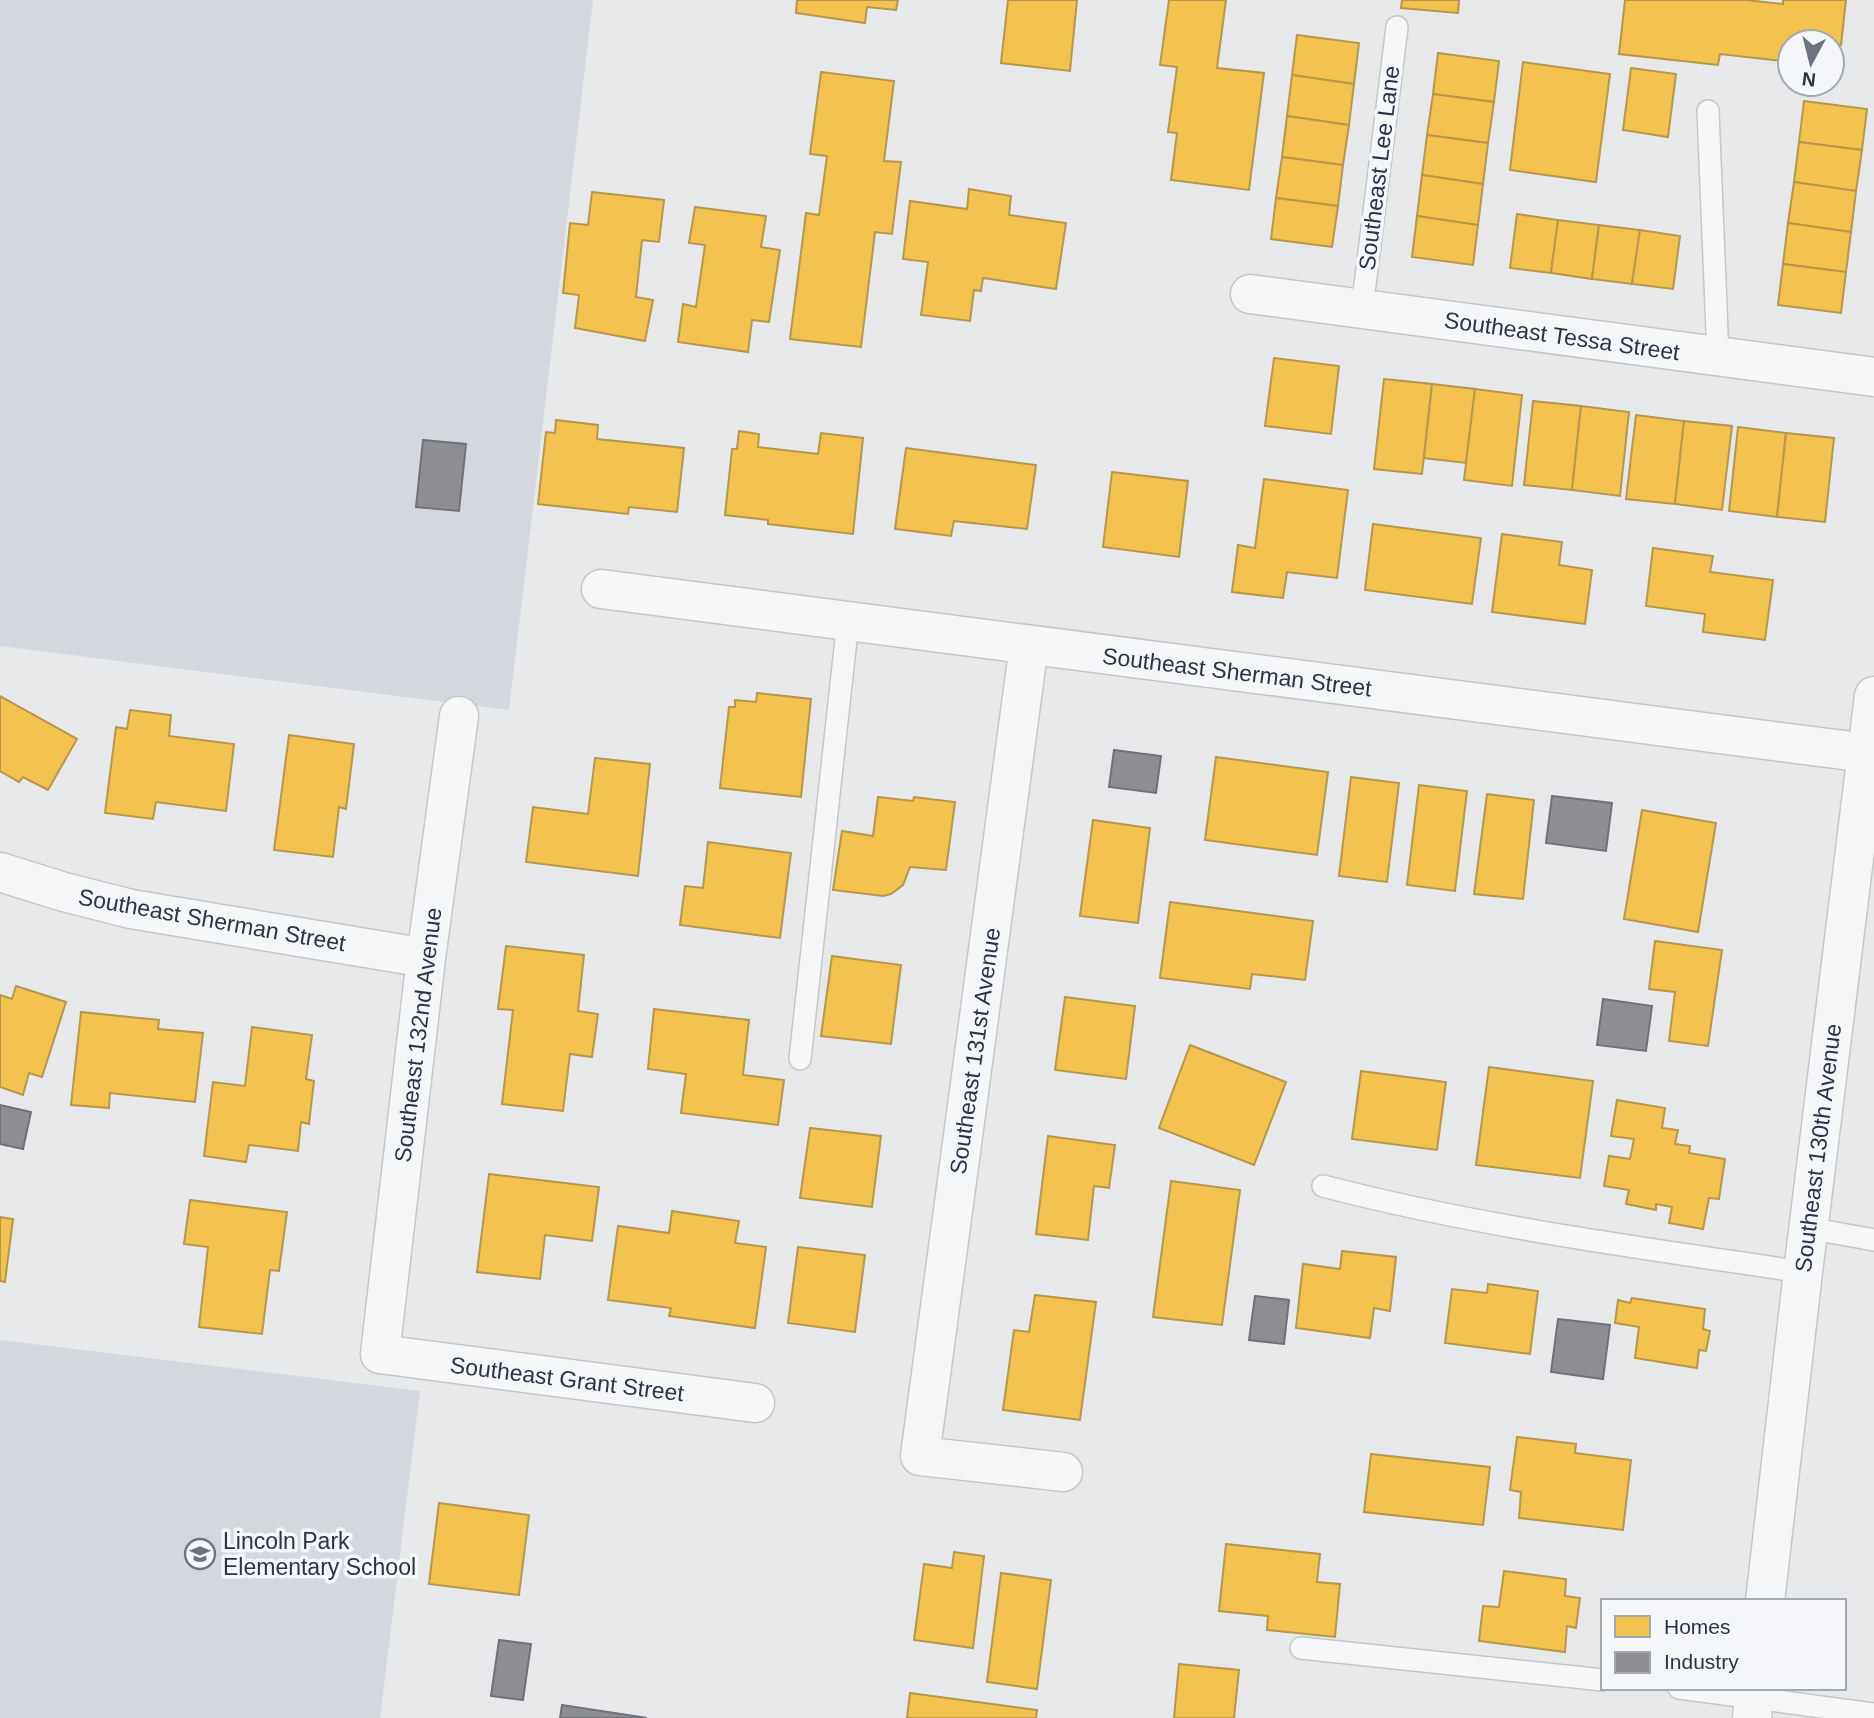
<svg xmlns="http://www.w3.org/2000/svg" width="1874" height="1718" font-family="Arial,sans-serif">
<style>
.built{fill:#d4d7dd}
.homes{fill:#f2c14e;stroke:#b6974b;stroke-width:2}
.industry{fill:#8d8d92;stroke:#70727b;stroke-width:2}
.lines{fill:none;stroke-linecap:round;stroke-linejoin:round}
.lane-casing{stroke:#c4c6c8;stroke-width:24}
.street-casing{stroke:#c4c6c8;stroke-width:41}
.lane{stroke:#f5f6f7;stroke-width:21}
.street{stroke:#f5f6f7;stroke-width:38}
.labels{text-anchor:middle;dominant-baseline:central;stroke-width:7;stroke-linejoin:round;paint-order:stroke}
.street-label{font-size:23px;fill:#2b3445;stroke:#f4f6f9}
.poi-label{font-size:23px;fill:#2b3445;stroke:#f4f6f9;text-anchor:start}
</style>
<rect width="100%" height="100%" fill="#e6e8ea"/>
<!-- built -->
<g class="built">
<polygon points="0,0 593,0 509,710 0,646"/>
<polygon points="0,1340 420,1391 380,1718 0,1718"/>
</g>
<!-- homes -->
<g class="homes">
<polygon points="797,0 898,0 896,10 867,7 865,23 796,13"/>
<polygon points="1008,0 1077,0 1070,71 1001,63"/>
<polygon points="1169,0 1226,0 1217,68 1264,73 1249,190 1171,180 1177,133 1168,132 1177,67 1160,65"/>
<polygon points="1402,0 1459,0 1458,13 1401,8"/>
<polygon points="1625,0 1746,0 1783,4 1783,0 1846,0 1841,45 1832,44 1832,42 1796,40 1790,42 1790,62 1720,54 1718,65 1619,54"/>
<polygon points="1297,35 1359,43 1354,84 1292,75"/>
<polygon points="1438,53 1499,61 1494,102 1433,94"/>
<polygon points="1523,62 1610,74 1596,182 1510,170"/>
<polygon points="1631,68 1676,74 1668,137 1623,130"/>
<polygon points="821,72 894,81 884,161 901,162 892,234 875,232 861,347 790,339 806,213 819,215 827,156 810,154"/>
<polygon points="1292,75 1354,84 1349,125 1287,116"/>
<polygon points="1433,94 1494,102 1488,143 1427,135"/>
<polygon points="1804,101 1867,109 1862,150 1799,142"/>
<polygon points="1287,116 1349,125 1343,165 1282,157"/>
<polygon points="1427,135 1488,143 1483,184 1422,175"/>
<polygon points="1799,142 1862,150 1856,191 1794,182"/>
<polygon points="1282,157 1343,165 1338,206 1276,198"/>
<polygon points="1422,175 1483,184 1478,225 1417,216"/>
<polygon points="1794,182 1856,191 1851,232 1788,223"/>
<polygon points="969,189 1011,196 1009,215 1066,223 1056,289 983,278 981,291 974,290 970,321 921,315 928,262 903,259 910,201 967,209"/>
<polygon points="592,192 664,200 659,242 642,240 636,297 653,300 645,341 575,328 579,295 563,293 570,223 588,225"/>
<polygon points="1276,198 1338,206 1332,247 1271,239"/>
<polygon points="695,207 766,216 761,247 780,250 769,322 752,320 748,352 678,342 683,304 696,307 705,245 689,243"/>
<polygon points="1517,214 1558,220 1551,273 1510,268"/>
<polygon points="1417,216 1478,225 1473,265 1412,257"/>
<polygon points="1558,220 1599,225 1592,279 1551,273"/>
<polygon points="1788,223 1851,232 1846,272 1783,264"/>
<polygon points="1599,225 1640,230 1632,284 1592,279"/>
<polygon points="1640,230 1680,236 1673,289 1632,284"/>
<polygon points="1783,264 1846,272 1841,313 1778,305"/>
<polygon points="1274,358 1339,366 1331,434 1265,426"/>
<polygon points="1384,379 1432,384 1422,474 1374,469"/>
<polygon points="1432,384 1475,389 1466,463 1424,458"/>
<polygon points="1475,389 1522,395 1512,486 1464,480"/>
<polygon points="1533,401 1581,406 1572,490 1524,485"/>
<polygon points="1581,406 1629,412 1620,496 1572,490"/>
<polygon points="1636,415 1684,421 1675,504 1626,499"/>
<polygon points="556,420 598,425 597,439 684,448 677,512 629,507 628,514 538,504 546,432 555,433"/>
<polygon points="1684,421 1732,426 1722,510 1675,504"/>
<polygon points="1738,427 1786,433 1777,517 1729,511"/>
<polygon points="739,431 759,434 758,447 818,454 821,433 863,438 853,534 768,524 768,520 725,515 732,449 737,449"/>
<polygon points="1786,433 1834,438 1825,522 1777,517"/>
<polygon points="906,448 1036,465 1027,529 954,521 951,536 895,529"/>
<polygon points="1112,472 1188,481 1179,557 1103,547"/>
<polygon points="1264,479 1348,490 1337,578 1287,572 1283,598 1232,592 1238,545 1255,548"/>
<polygon points="1373,524 1481,538 1472,604 1365,590"/>
<polygon points="1502,534 1562,542 1559,565 1592,570 1585,624 1492,612"/>
<polygon points="1653,548 1713,556 1710,572 1773,580 1765,640 1703,632 1705,614 1646,606"/>
<polygon points="757,693 811,699 801,797 720,788 729,707 735,707 735,700 756,702"/>
<polygon points="0,696 77,739 48,790 23,777 19,782 0,771"/>
<polygon points="130,710 171,715 169,736 234,744 226,811 156,802 153,819 105,813 116,727 127,729"/>
<polygon points="289,735 354,744 346,809 339,807 333,857 274,850"/>
<polygon points="1216,757 1328,772 1317,855 1205,840"/>
<polygon points="595,758 650,764 638,876 526,862 533,807 588,814"/>
<polygon points="1351,777 1399,783 1387,882 1339,876"/>
<polygon points="1419,785 1467,791 1455,891 1407,885"/>
<polygon points="1487,794 1534,800 1523,899 1474,894"/>
<polygon points="878,797 913,801 914,797 955,802 946,870 910,867 903,885 891,894 883,896 833,890 842,831 873,836"/>
<polygon points="1642,810 1716,823 1698,932 1624,919"/>
<polygon points="1093,820 1150,828 1138,923 1080,916"/>
<polygon points="708,842 791,853 780,938 680,925 685,886 703,888"/>
<polygon points="1170,902 1313,921 1305,980 1252,974 1250,989 1160,978"/>
<polygon points="1655,941 1722,950 1708,1046 1669,1041 1675,992 1649,989"/>
<polygon points="506,946 584,955 578,1011 598,1014 592,1057 570,1054 563,1111 502,1104 513,1010 498,1009"/>
<polygon points="832,956 901,965 891,1044 821,1036"/>
<polygon points="16,986 66,1002 42,1077 29,1073 23,1095 0,1087 0,995 12,999"/>
<polygon points="1065,997 1135,1006 1126,1079 1055,1070"/>
<polygon points="654,1009 749,1020 743,1075 784,1080 778,1125 681,1113 686,1074 648,1069"/>
<polygon points="81,1012 159,1020 158,1029 203,1033 195,1102 110,1093 109,1108 71,1105"/>
<polygon points="252,1027 312,1035 306,1079 314,1081 309,1124 301,1122 298,1151 249,1145 246,1162 204,1156 213,1082 245,1086"/>
<polygon points="1190,1045 1286,1082 1254,1165 1159,1128"/>
<polygon points="1489,1067 1593,1081 1580,1178 1476,1165"/>
<polygon points="1361,1071 1446,1082 1437,1150 1352,1139"/>
<polygon points="1617,1100 1665,1108 1662,1128 1678,1130 1675,1144 1690,1146 1689,1153 1725,1159 1719,1199 1709,1198 1703,1229 1669,1223 1672,1207 1656,1204 1656,1210 1626,1204 1629,1190 1604,1186 1609,1156 1630,1159 1634,1139 1611,1136"/>
<polygon points="810,1128 881,1136 872,1207 800,1198"/>
<polygon points="1048,1136 1115,1145 1109,1188 1094,1186 1088,1240 1036,1234"/>
<polygon points="489,1174 599,1187 592,1241 545,1235 540,1279 477,1272"/>
<polygon points="1171,1181 1240,1190 1222,1325 1153,1317"/>
<polygon points="190,1200 287,1212 279,1271 270,1270 262,1334 199,1327 208,1247 184,1244"/>
<polygon points="672,1211 739,1221 735,1243 766,1247 755,1328 669,1316 671,1308 608,1300 618,1226 669,1233"/>
<polygon points="0,1217 13,1219 5,1282 0,1281"/>
<polygon points="798,1247 865,1255 855,1332 788,1323"/>
<polygon points="1342,1251 1396,1257 1390,1311 1374,1308 1370,1338 1296,1328 1303,1264 1340,1269"/>
<polygon points="1488,1284 1538,1291 1530,1354 1445,1343 1452,1289 1487,1293"/>
<polygon points="1035,1295 1096,1302 1080,1420 1003,1410 1014,1330 1029,1332"/>
<polygon points="1632,1298 1705,1309 1703,1329 1710,1331 1706,1351 1699,1350 1697,1368 1635,1358 1639,1327 1615,1323 1618,1300 1630,1303"/>
<polygon points="1517,1437 1576,1444 1575,1453 1631,1460 1623,1530 1519,1518 1521,1492 1510,1490"/>
<polygon points="1371,1454 1490,1467 1483,1525 1364,1512"/>
<polygon points="439,1503 529,1515 519,1595 429,1584"/>
<polygon points="1226,1544 1320,1554 1317,1582 1340,1584 1335,1637 1267,1630 1268,1616 1219,1611"/>
<polygon points="954,1552 984,1556 973,1648 914,1640 924,1564 952,1568"/>
<polygon points="1504,1571 1566,1579 1565,1596 1580,1598 1576,1628 1567,1626 1565,1652 1479,1641 1483,1606 1499,1607"/>
<polygon points="1001,1573 1051,1580 1037,1689 987,1682"/>
<polygon points="1179,1664 1239,1670 1234,1718 1174,1718"/>
<polygon points="910,1693 1037,1710 1036,1718 907,1718"/>
</g>
<!-- industry -->
<g class="industry">
<polygon points="423,440 466,444 459,511 416,507"/>
<polygon points="1114,750 1161,756 1156,793 1109,787"/>
<polygon points="1552,796 1612,803 1606,851 1546,843"/>
<polygon points="1603,999 1652,1006 1646,1051 1597,1045"/>
<polygon points="0,1105 31,1112 23,1149 0,1144"/>
<polygon points="1255,1296 1289,1300 1284,1344 1249,1340"/>
<polygon points="1558,1319 1610,1325 1603,1379 1551,1372"/>
<polygon points="499,1640 531,1644 523,1700 491,1696"/>
<polygon points="562,1705 647,1718 560,1718"/>
</g>
<g class="lines">
<!-- lane casing -->
<g class="lane-casing">
<g id="lane">
<polyline points="1708,111 1718,356"/>
<polyline points="1362,309 1397,27"/>
<polyline points="800,1059 848,621"/>
<path d="M 1323,1186 C 1480,1227 1643,1248 1803,1272"/>
<polyline points="1808,1228 1874,1240"/>
<polyline points="1301,1648 1603,1680"/>
<polyline points="1679,1688 1874,1714"/>
</g>
</g>
<!-- street casing -->
<g class="street-casing">
<g id="street">
<polyline points="1250,294 1874,377"/>
<polyline points="601,589 1874,754"/>
<polyline points="1029,645 920,1456 1063,1472"/>
<polyline points="459,716 426,958 380,1354 755,1403"/>
<polyline points="0,872 64,892 131,909 426,958"/>
<polyline points="1765,1601 1803,1272 1874,696"/>
<polyline points="1752,1718 1755,1688"/>
</g>
</g>
<!-- lane -->
<use href="#lane" class="lane"/>
<!-- street -->
<use href="#street" class="street"/>
</g>
<!-- icons -->
<defs>
<g id="school-ring" transform="scale(1.575)"><circle r="9.5" fill="#f4f6f9" stroke="#6c737f" stroke-width="1.5"/><path d="M0-5L7-2L0 1L-7-2ZM-4 1L0 2.5L4 1V4Q0 6-4 4Z" fill="#6c737f"/></g>
</defs>
<g fill-rule="evenodd">
<use href="#school-ring" x="200" y="1554"/>
</g>
<g class="labels">
<!-- street labels -->
<g class="street-label">
<text transform="translate(1379 168) rotate(-83)">Southeast Lee Lane</text>
<text transform="translate(1562 336) rotate(8)">Southeast Tessa Street</text>
<text transform="translate(1237 672) rotate(7)">Southeast Sherman Street</text>
<text transform="translate(212 920) rotate(10)">Southeast Sherman Street</text>
<text transform="translate(418 1035) rotate(-83)">Southeast 132nd Avenue</text>
<text transform="translate(975 1051) rotate(-82)">Southeast 131st Avenue</text>
<text transform="translate(1818 1148) rotate(-83)">Southeast 130th Avenue</text>
<text transform="translate(567 1379) rotate(7)">Southeast Grant Street</text>
</g>
<!-- poi labels -->
<g class="poi-label">
<text x="223" y="1541">Lincoln Park<tspan x="223" dy="26">Elementary School</tspan></text>
</g>
</g>
<!-- legend -->
<rect x="1601" y="1599" width="245" height="91" fill="#f4f6f9" stroke="#a4a8b1" stroke-width="2"/>
<rect x="1615" y="1616" width="35" height="21" fill="#f2c14e" stroke="#a4a8b1" stroke-width="2"/>
<text x="1664" y="1634" font-size="21" fill="#2b3445">Homes</text>
<rect x="1615" y="1652" width="35" height="21" fill="#8d8d92" stroke="#a4a8b1" stroke-width="2"/>
<text x="1664" y="1669" font-size="21" fill="#2b3445">Industry</text>
<!-- north arrow -->
<g transform="translate(1811 63) rotate(187)"><circle r="33" fill="#f4f6f9" stroke="#a4a8b1" stroke-width="2"/>
<path d="M0-5L12 26L0 18L-12 26Z" fill="#6c737f"/>
<text y="-10" font-size="19" font-weight="bold" text-anchor="middle" fill="#2b3445">N</text>
</g>
</svg>
